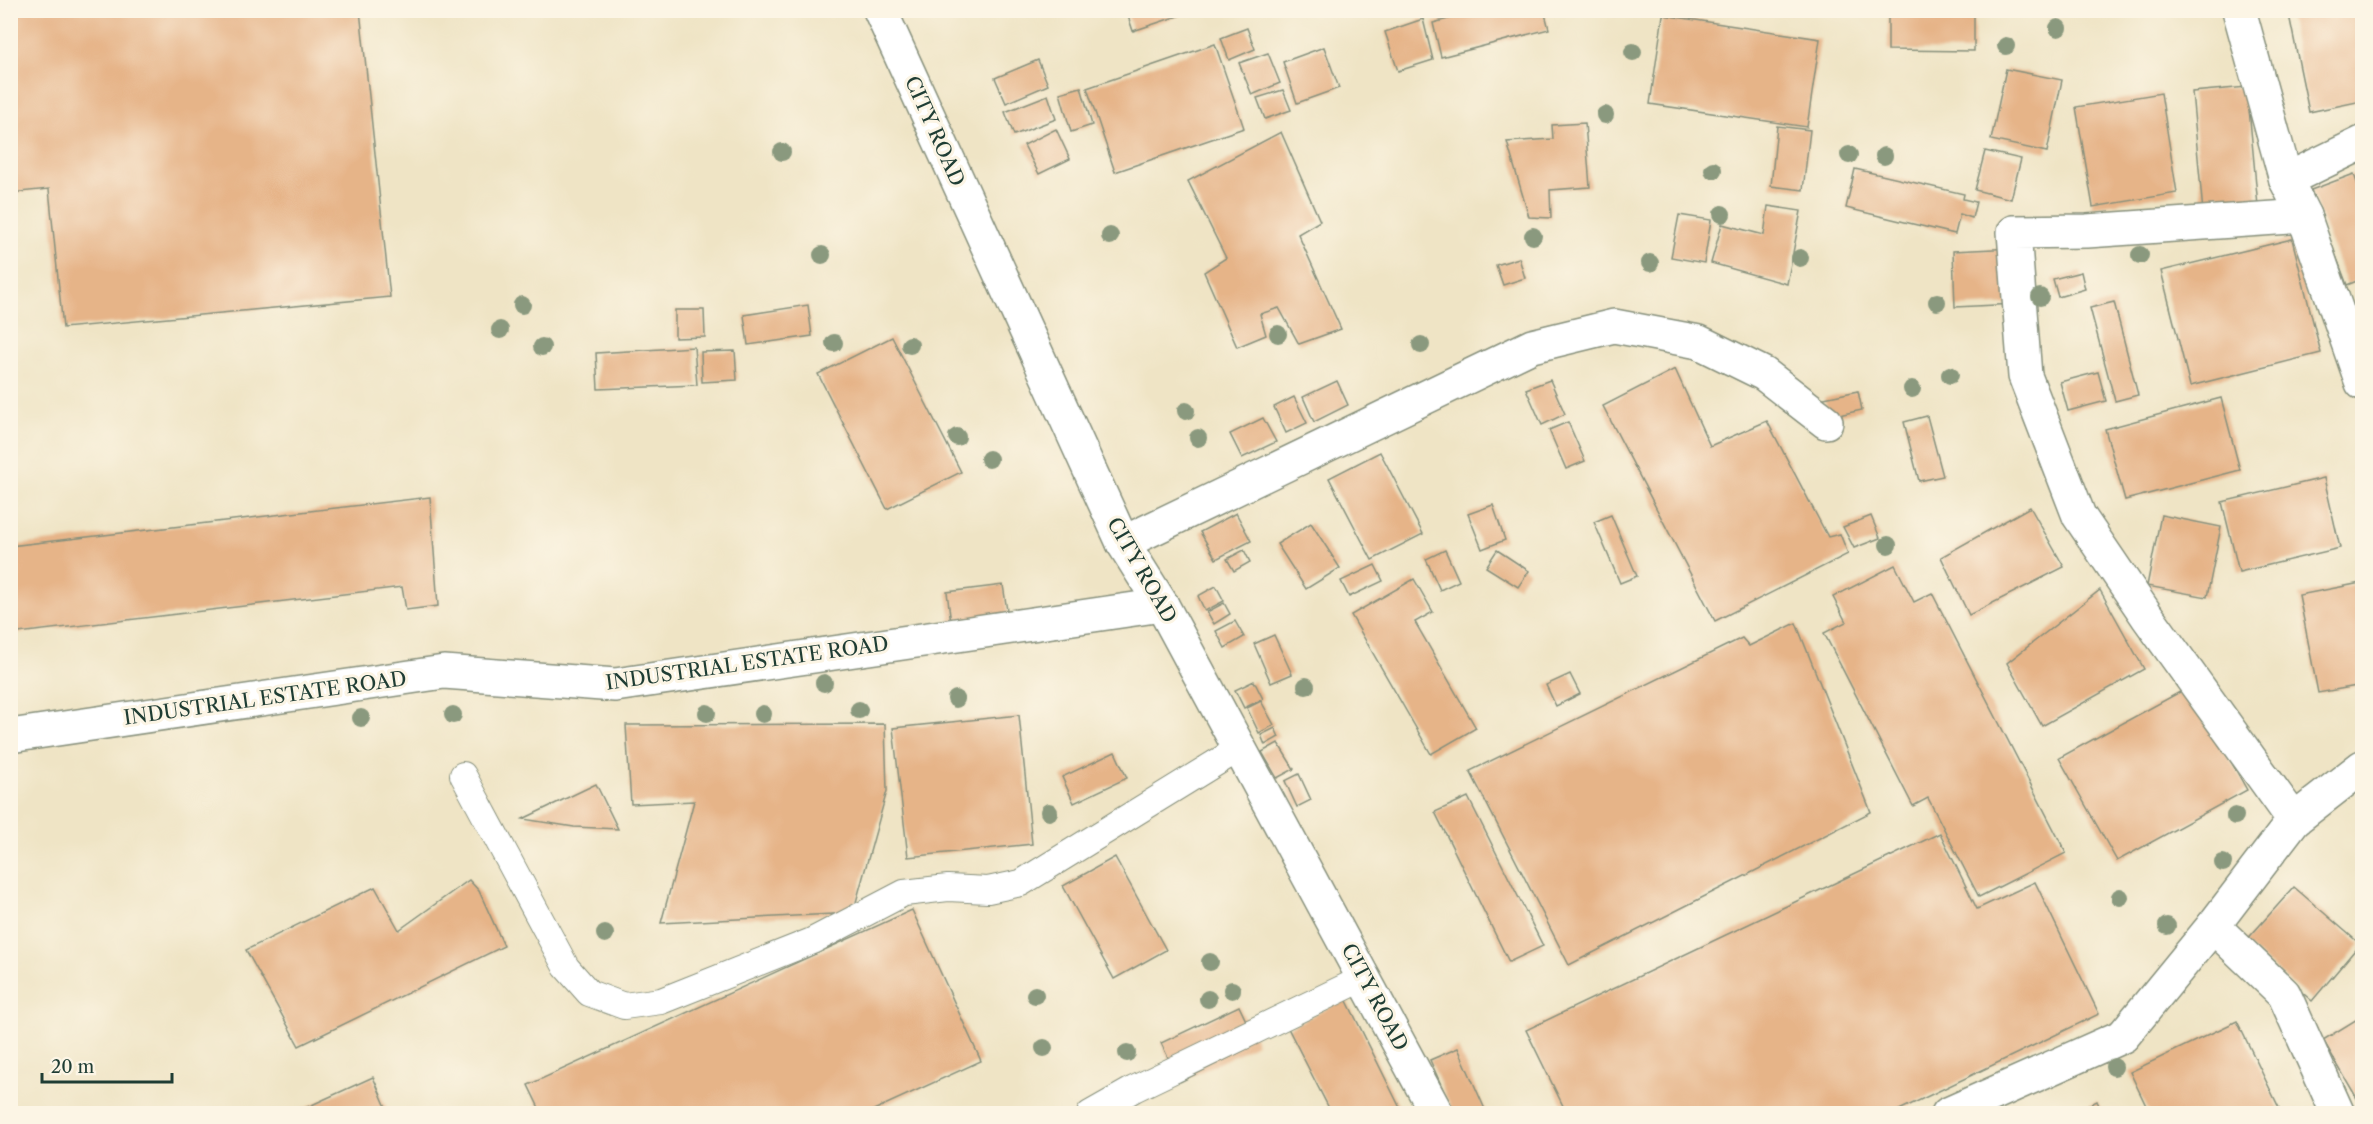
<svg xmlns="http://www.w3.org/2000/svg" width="2373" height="1124" font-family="'Libre Caslon Text',serif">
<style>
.building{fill:#e6b488}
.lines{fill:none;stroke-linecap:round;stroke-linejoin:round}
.service-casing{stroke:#87907c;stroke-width:28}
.minor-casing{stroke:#87907c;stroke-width:36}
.secondary-casing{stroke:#87907c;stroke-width:36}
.service{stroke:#fff;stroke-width:26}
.minor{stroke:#fff;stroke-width:33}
.secondary{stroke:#fff;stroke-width:33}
.tree{fill:#8a997e}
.labels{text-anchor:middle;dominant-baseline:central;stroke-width:6;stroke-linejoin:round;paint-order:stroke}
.street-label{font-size:20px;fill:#1f3d34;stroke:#fcf5e5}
</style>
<rect width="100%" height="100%" fill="#fcf5e5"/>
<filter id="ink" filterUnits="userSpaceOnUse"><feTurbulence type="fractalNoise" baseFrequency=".0167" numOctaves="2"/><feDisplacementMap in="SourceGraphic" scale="12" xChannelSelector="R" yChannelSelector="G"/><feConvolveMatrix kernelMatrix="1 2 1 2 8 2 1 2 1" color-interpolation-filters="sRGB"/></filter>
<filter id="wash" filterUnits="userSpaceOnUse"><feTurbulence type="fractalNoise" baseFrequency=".008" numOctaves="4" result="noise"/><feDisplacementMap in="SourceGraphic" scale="24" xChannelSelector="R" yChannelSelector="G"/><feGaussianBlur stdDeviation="1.35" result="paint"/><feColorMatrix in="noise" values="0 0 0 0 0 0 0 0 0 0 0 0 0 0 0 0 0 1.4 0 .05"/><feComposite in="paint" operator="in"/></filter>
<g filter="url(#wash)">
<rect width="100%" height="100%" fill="#efe4c5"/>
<g id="blocks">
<!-- building -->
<g class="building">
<polygon points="10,10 360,10 390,297 63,328 49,189 10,193"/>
<polygon points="1126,10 1180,10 1181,15 1133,31"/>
<polygon points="1482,10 1544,10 1549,29 1441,57 1433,23"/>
<polygon points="1888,10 1974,10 1974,51 1888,50"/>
<polygon points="1984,10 2006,10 2006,12 1984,14"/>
<polygon points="2288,10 2362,10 2362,101 2309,112"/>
<polygon points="1663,15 1820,39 1807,127 1650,104"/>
<polygon points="1423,19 1433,60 1398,71 1385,32"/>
<polygon points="1247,28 1255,49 1229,60 1221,38"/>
<polygon points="1215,44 1244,128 1115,172 1087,88"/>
<polygon points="1324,47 1339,88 1297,103 1283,62"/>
<polygon points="1268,53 1280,83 1252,95 1239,63"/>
<polygon points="1038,60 1048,85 1006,103 995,78"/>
<polygon points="2006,69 2062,80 2047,152 1991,140"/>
<polygon points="1081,87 1092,125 1071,132 1060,93"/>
<polygon points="2247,87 2258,206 2203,212 2192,92"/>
<polygon points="1283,90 1291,110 1265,119 1257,98"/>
<polygon points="2161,93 2177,193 2093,207 2076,107"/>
<polygon points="1048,95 1056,119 1014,135 1005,112"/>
<polygon points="1585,123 1590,187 1550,190 1551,218 1529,217 1507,142 1553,139 1552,125"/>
<polygon points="1777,126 1810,130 1803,190 1771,186"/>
<polygon points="1056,129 1070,159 1039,174 1024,145"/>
<polygon points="1281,132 1320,221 1298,234 1341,329 1299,344 1279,308 1260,314 1266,335 1237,347 1204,272 1226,258 1188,181"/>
<polygon points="1985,151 2021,159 2011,199 1975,190"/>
<polygon points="1855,169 1964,194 1963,199 1976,202 1972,218 1960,214 1955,234 1846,208"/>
<polygon points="2354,174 2362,197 2362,279 2347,285 2311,190"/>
<polygon points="1768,206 1801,211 1787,284 1711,263 1722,224 1764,235"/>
<polygon points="1679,215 1711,220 1704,263 1671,257"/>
<polygon points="2292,239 2321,353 2190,386 2161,271"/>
<polygon points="2014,248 2016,304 1955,307 1953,251"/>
<polygon points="1519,258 1525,278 1503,285 1496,265"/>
<polygon points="2081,272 2085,289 2058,297 2053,279"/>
<polygon points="2114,302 2138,395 2115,401 2090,308"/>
<polygon points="808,305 812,336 748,345 744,315"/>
<polygon points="675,310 704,310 705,337 675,338"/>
<polygon points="892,337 961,472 887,509 818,374"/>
<polygon points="694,347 697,385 598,389 596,353"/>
<polygon points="735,351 737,380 702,382 701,352"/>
<polygon points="1675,369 1710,446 1767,421 1828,537 1840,534 1848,554 1715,621 1603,406"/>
<polygon points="2098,372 2106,401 2068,411 2060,382"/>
<polygon points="1550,380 1565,414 1542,425 1526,389"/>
<polygon points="1337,381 1348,405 1314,422 1303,397"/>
<polygon points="1858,391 1862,410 1829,417 1824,398"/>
<polygon points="1294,397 1307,423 1286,433 1274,407"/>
<polygon points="2221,398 2240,470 2125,500 2105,429"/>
<polygon points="1927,416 1943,476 1919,481 1904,422"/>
<polygon points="1263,418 1276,442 1242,458 1230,434"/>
<polygon points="1568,422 1585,461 1566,469 1549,430"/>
<polygon points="1380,452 1423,534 1372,560 1329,478"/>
<polygon points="2324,478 2340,548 2239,572 2222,502"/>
<polygon points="430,497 438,606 406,610 402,587 10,634 10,546"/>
<polygon points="1493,505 1505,540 1482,549 1468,514"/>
<polygon points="2030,507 2064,567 1969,615 1941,557"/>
<polygon points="1236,513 1251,541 1216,559 1200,532"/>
<polygon points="1611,515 1637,576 1620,583 1594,522"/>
<polygon points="2161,515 2221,527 2207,597 2147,586"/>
<polygon points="1871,516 1880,538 1854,548 1843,527"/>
<polygon points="1311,523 1340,568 1306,589 1277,544"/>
<polygon points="1244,550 1250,562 1234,571 1227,559"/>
<polygon points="1445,550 1459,581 1440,590 1426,559"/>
<polygon points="1497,550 1529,571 1518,587 1486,567"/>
<polygon points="1375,565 1383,581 1349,597 1341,581"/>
<polygon points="1895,565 1914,602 1932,593 2066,853 1979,897 1928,798 1913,806 1824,633 1846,622 1833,597"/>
<polygon points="1414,579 1433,612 1415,622 1476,728 1431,754 1351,615"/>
<polygon points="2361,583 2362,593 2362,685 2318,693 2299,595"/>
<polygon points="1003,585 1008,617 951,623 947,592"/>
<polygon points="1216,586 1224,601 1205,611 1198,596"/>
<polygon points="2100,590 2144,669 2042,726 2007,663"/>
<polygon points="1224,603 1230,614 1214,624 1207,612"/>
<polygon points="1235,621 1244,637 1225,648 1216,631"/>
<polygon points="1796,623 1871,812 1569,965 1470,771 1742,638 1749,646"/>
<polygon points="1274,635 1292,674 1271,683 1254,644"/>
<polygon points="1570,674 1580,694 1556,706 1546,685"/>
<polygon points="1254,681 1263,699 1244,708 1235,690"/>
<polygon points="2189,687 2247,790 2117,861 2059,758"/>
<polygon points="1261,701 1274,725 1259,733 1247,708"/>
<polygon points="1019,715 1032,844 908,857 893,728"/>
<polygon points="885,724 887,791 853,913 661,923 694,801 631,804 626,725"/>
<polygon points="1275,728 1279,737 1265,745 1261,735"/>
<polygon points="1278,743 1294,769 1277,778 1262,752"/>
<polygon points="1115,752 1127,778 1074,803 1062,777"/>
<polygon points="1299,774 1311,800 1297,807 1285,781"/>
<polygon points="596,784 618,829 574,827 523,819"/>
<polygon points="1468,797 1543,946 1509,962 1435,812"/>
<polygon points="1940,833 1977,909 2035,882 2099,1014 1891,1114 1567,1114 1526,1030"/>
<polygon points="1115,857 1166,950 1114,979 1063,886"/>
<polygon points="469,880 479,891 504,946 299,1046 246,950 375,887 399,930"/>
<polygon points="2294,887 2360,944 2312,1001 2244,943"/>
<polygon points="912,910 981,1061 865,1114 542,1114 528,1085"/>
<polygon points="1346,999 1403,1114 1332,1114 1288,1028"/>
<polygon points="1239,1006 1257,1044 1180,1082 1161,1043"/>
<polygon points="2362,1016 2362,1107 2323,1040"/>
<polygon points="2237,1021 2281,1112 2277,1114 2150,1114 2130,1072"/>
<polygon points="1458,1048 1487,1114 1454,1114 1430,1060"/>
<polygon points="373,1077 389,1114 292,1114"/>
<polygon points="2097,1101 2103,1114 2071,1114"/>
</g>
</g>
</g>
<g filter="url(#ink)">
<use href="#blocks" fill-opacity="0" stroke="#87907c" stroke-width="1.5"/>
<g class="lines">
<!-- service casing -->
<g class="service-casing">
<g id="service">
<polyline points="463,775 566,967 589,993 624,1006 661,1001 812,941 904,893 948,888 988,890 1021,883 1240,748"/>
<polyline points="1090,1114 1134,1089 1364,978"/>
</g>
</g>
<!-- minor casing -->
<g class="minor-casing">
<g id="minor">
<polyline points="2239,10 2286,180 2304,216 2362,383"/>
<polyline points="2286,180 2362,143"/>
<polyline points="1123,543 1532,346 1614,326 1699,342 1764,374 1826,422"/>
<polyline points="10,736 444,672 615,685 1162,605"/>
<polyline points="2294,820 2147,616 2079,516 2025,376 2014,232 2087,231 2304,216"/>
<polyline points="2213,926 2284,994 2338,1114"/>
<polyline points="1948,1114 2123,1036 2213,926 2294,820 2362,767"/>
</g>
</g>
<!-- secondary casing -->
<g class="secondary-casing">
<polyline id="secondary" points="880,10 1123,543 1162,605 1437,1114"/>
</g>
<!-- service -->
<use href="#service" class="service"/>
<!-- minor -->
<use href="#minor" class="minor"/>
<!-- secondary -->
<use href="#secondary" class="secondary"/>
</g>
<!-- trees -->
<g class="tree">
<circle cx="2058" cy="28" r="9"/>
<circle cx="2006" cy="46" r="9"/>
<circle cx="1633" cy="52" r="9"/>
<circle cx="1605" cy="115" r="9"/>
<circle cx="782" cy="152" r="9"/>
<circle cx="1849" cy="155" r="9"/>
<circle cx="1884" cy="156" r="9"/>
<circle cx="1713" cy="170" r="9"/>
<circle cx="1722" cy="214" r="9"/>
<circle cx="1110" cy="236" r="9"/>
<circle cx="1533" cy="236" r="9"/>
<circle cx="822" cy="255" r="9"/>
<circle cx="2140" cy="255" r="9"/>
<circle cx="1800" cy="258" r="9"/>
<circle cx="1650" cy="263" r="9"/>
<circle cx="2040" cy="297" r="9"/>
<circle cx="1937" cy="302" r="9"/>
<circle cx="522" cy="305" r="9"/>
<circle cx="500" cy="330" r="9"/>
<circle cx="1278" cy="334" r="9"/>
<circle cx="834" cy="343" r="9"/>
<circle cx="910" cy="345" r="9"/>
<circle cx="1421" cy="345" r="9"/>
<circle cx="542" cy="347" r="9"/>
<circle cx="1950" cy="375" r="9"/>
<circle cx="1912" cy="389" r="9"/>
<circle cx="1186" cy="411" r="9"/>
<circle cx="957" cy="437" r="9"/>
<circle cx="1198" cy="438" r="9"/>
<circle cx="989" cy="459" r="9"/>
<circle cx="1888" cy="545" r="9"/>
<circle cx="824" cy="683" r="9"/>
<circle cx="1306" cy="686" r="9"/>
<circle cx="956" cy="699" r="9"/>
<circle cx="859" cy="710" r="9"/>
<circle cx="707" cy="713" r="9"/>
<circle cx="763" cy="714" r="9"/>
<circle cx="453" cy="715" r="9"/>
<circle cx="361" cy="718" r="9"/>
<circle cx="1049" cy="812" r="9"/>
<circle cx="2235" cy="816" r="9"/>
<circle cx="2223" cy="863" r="9"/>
<circle cx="2120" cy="897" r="9"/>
<circle cx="2167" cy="926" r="9"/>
<circle cx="605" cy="934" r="9"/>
<circle cx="1210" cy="962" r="9"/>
<circle cx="1232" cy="990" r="9"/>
<circle cx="1035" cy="995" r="9"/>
<circle cx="1208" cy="999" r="9"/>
<circle cx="1044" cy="1048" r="9"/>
<circle cx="1127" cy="1053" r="9"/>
<circle cx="2114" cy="1067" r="9"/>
</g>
</g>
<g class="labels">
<!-- street labels -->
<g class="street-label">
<text transform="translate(935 131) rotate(66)">CITY ROAD</text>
<text transform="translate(1142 570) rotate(60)">CITY ROAD</text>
<text transform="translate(747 663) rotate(-8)">INDUSTRIAL ESTATE ROAD</text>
<text transform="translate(265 698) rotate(-8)">INDUSTRIAL ESTATE ROAD</text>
<text transform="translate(1375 997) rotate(62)">CITY ROAD</text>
</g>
</g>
<!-- margin -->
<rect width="2373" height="1124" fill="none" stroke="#fcf5e5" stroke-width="36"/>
<!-- scale -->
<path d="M42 1073v9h130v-9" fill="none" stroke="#1f3d34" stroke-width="3"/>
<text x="51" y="1073" font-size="18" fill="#1f3d34" stroke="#fcf5e5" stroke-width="4.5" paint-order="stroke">20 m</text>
</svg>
